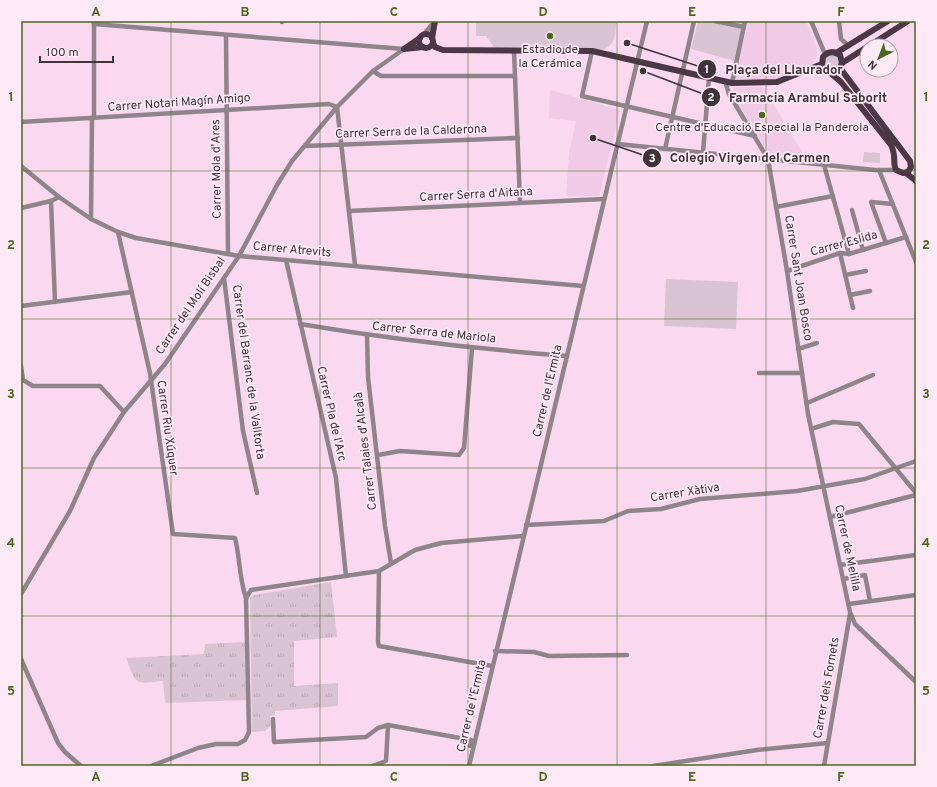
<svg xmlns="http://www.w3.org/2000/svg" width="937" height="787" font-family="Overpass,sans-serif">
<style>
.built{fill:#f1cae5}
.grass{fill:url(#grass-tufts)}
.park{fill:#dac4d3}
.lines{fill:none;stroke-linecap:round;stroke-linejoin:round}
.minor{stroke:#90848c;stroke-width:4.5}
.major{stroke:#4c3746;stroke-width:6}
.grid{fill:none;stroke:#4b681c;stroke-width:1;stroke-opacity:0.55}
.poi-dot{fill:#4b681c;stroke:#feeaf7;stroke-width:1.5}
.labels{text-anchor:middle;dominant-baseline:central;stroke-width:3.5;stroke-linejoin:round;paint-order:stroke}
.poi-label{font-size:12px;fill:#40333c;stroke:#feeaf7}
.street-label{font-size:12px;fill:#40333c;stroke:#feeaf7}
.leader{fill:none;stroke:#40333c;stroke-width:1.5}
.callout-dot{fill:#40333c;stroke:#feeaf7;stroke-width:1.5}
.mark-label{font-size:12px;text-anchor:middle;font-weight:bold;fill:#fff}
.callout-label{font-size:13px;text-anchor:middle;font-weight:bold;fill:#40333c;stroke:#feeaf7;stroke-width:3.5;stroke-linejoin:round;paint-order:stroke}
.neatline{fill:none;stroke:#4b681c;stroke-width:1.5}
.grid-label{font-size:13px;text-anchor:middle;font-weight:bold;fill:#4b681c}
</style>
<defs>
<pattern id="grass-tufts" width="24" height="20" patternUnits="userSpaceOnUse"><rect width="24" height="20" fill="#dac4d3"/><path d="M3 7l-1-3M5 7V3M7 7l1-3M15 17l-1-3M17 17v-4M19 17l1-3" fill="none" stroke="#bca9b6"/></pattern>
</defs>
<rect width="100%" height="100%" fill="#fad8ef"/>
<!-- built -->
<g class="built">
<polygon points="749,21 806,21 817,49 817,57 811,64 776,79 734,79"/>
<polygon points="735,87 763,87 805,157 770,154 731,93"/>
<polygon points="550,90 620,110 599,196 566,196 569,154 576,121 549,118"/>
</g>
<!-- grass -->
<g class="grass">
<circle cx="832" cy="62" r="7"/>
<polygon points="331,582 337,637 294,641 294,686 338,683 338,706 275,711 275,715 270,716 271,725 265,731 252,732 250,598 254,595"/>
<path d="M 245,642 L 246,700 L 166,703 L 165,701 L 163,681 C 134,684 137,686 126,658 L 204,654 L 205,644 Z"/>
</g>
<!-- park -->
<g class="park">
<path d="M 476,21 L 616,21 C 616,36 615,47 599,51 L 496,50 L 486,36 L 476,36 Z"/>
<polygon points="698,21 748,21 735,61 691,49"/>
<polygon points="864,152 880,153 880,163 863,162"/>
<polygon points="666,279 738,282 736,329 664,326"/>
</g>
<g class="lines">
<!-- minor -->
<g class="minor">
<polyline points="93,21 94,24 94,118"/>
<polyline points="282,21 282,22"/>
<polyline points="715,21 744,27"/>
<polyline points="811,21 825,54"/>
<polyline points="839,21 841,39 849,46"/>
<polyline points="94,24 404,49"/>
<polyline points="424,34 434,22"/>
<polyline points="226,36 228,254"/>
<polyline points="514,51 520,202"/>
<polyline points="592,51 582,96 755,136"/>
<polyline points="373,71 381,76 514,76"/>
<polyline points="725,81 729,94 768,159 787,271 808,414 850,612 855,624 916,682"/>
<polyline points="732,83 745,21"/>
<polyline points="21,122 329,104 337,107 355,265"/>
<polyline points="617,144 875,170 896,170"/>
<polyline points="305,146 518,138"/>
<polyline points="665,149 694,21"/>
<polyline points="703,153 709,77"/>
<polyline points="824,165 849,254"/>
<polyline points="21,166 59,197 91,219 118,232 136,238 239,256 583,286"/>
<polyline points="879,170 916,262"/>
<polyline points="51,201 55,302"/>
<polyline points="776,207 833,196"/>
<polyline points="21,208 51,201 59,197"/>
<polyline points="852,210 863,250"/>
<polyline points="349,211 604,199"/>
<polyline points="91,219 92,118"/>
<path d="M 118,232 L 150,373 L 173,534 L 235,538 C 240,557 239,578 246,598 L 249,732 L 245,740 L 238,744 L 216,744 L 198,748 L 151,766"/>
<polyline points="886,243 871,202 893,204"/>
<polyline points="840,253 853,308"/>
<polyline points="286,260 336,478 346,576"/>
<polyline points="787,271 840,253 849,254 906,237"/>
<polyline points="845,275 866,271"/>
<polyline points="224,278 243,431 257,493"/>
<polyline points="850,295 870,291"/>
<polyline points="21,306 132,292"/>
<path d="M 300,324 C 389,339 477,349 567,356"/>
<polyline points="367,335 368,377 385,526 391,563"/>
<polyline points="798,349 817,343"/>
<polyline points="21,366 23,380"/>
<polyline points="759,373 802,373"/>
<polyline points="21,380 23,380 33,386 100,386 124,412"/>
<polyline points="807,403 873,375"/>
<polyline points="811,429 833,422 859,424 916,493"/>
<polyline points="378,455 400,451 459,455 464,448 472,348"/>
<polyline points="830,517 916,495"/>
<polyline points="526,525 604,521 628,511 661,509 700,499 797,491 865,479 916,461"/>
<polyline points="840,565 916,555"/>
<polyline points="379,571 378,642 379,646 492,666"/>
<polyline points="843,579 865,575 870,601"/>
<polyline points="21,594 70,511 94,458 124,412 165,364 239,256 277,185 292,161 337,107 373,71 404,49"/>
<polyline points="246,598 251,590 379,571 415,550 441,543 523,536"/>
<polyline points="849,604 916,595"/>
<polyline points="495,651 534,652 549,656 627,655"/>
<polyline points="21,659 58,743 65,752 81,766"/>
<polyline points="273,719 274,742 366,737 378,728 388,725 471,740 470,746"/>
<polyline points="372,766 386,761 388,725"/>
<polyline points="469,766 647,21"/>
<polyline points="653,766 757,750 828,743"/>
<polyline points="824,766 850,614"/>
</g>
<!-- major -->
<g class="major">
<circle cx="426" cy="41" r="7"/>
<polyline points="420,38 404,49 423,47"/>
<polyline points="432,38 435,21"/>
<polyline points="433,43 435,47 443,50 592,51 732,83 777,82 822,64"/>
<polyline points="869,46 908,21"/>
<polyline points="836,53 888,21"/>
<polyline points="842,63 867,47"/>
<path d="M 831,72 L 840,68 L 842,63 L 840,55 C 834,51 828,51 823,57 L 822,66 L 841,82 L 891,145 C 897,157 892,162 896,170 L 903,173 L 908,172 L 911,167 L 910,161 L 840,68"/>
<polyline points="906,173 916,181"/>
</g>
</g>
<!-- grid -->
<path class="grid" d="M 171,21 L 171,766M 320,21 L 320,766M 468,21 L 468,766M 617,21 L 617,766M 766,21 L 766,766M 21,171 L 916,171M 21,319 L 916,319M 21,468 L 916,468M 21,616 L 916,616"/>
<!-- markers -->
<g class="poi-dot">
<circle cx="550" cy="36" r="4"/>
<circle cx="762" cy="115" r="4"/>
</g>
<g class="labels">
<!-- poi labels -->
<g class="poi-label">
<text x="550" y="50">Estadio de<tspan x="550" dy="14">la Cerámica</tspan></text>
<text x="762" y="128">Centre d'Educació Especial la Panderola</text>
</g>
<!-- street labels -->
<g class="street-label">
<text transform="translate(179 103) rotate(-4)">Carrer Notari Magín Amigo</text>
<text transform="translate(411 132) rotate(-2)">Carrer Serra de la Calderona</text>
<text transform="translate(217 169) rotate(-91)">Carrer Mola d'Ares</text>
<text transform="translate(476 195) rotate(-3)">Carrer Serra d'Aitana</text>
<text transform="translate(844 244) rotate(-15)">Carrer Eslida</text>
<text transform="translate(292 250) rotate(5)">Carrer Atrevits</text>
<text transform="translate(798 278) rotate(81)">Carrer Sant Joan Bosco</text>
<text transform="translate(191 306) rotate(-56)">Carrer del Molí Bisbal</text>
<text transform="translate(434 333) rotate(6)">Carrer Serra de Mariola</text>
<text transform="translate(248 372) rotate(82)">Carrer del Barranc de la Valltorta</text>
<text transform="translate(548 391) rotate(-77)">Carrer de l'Ermita</text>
<text transform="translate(331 414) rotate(77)">Carrer Pla de l'Arc</text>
<text transform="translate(167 428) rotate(82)">Carrer Riu Xúquer</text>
<text transform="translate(366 451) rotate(-97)">Carrer Talaies d'Alcalà</text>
<text transform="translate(685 493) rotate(-9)">Carrer Xàtiva</text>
<text transform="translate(847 548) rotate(78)">Carrer de Melilla</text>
<text transform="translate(827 688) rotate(-80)">Carrer dels Fornets</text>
<text transform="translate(472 706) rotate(-77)">Carrer de l'Ermita</text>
</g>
</g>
<!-- callouts -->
<path class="leader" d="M627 43L707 69M643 71L711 97M593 138L652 158"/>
<g class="callout-dot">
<circle cx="627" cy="43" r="4"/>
<circle cx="643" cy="71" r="4"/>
<circle cx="593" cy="138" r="4"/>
<circle cx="707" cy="69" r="10"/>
<circle cx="711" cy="97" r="10"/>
<circle cx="652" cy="158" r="10"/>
</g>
<g class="mark-label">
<text x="707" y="73">1</text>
<text x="711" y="101">2</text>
<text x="652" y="162">3</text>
</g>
<g class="callout-label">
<text x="784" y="74">Plaça del Llaurador</text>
<text x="808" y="102">Farmacia Arambul Saborit</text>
<text x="750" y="162">Colegio Virgen del Carmen</text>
</g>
<!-- border -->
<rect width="937" height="787" fill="none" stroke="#feeaf7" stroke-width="44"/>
<!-- north arrow -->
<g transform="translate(879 58) rotate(222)"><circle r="19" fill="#feeaf7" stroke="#b2a1ac"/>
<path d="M0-3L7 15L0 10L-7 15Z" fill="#4b681c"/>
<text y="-6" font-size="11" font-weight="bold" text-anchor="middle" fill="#40333c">N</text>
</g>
<!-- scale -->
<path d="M40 56v6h73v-6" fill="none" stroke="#40333c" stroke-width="2"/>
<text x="46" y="56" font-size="12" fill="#40333c" stroke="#feeaf7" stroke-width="3" paint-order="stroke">100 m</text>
<rect x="22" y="22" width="893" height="743" class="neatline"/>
<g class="grid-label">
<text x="96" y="16">A</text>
<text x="245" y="16">B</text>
<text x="394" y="16">C</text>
<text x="543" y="16">D</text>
<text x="692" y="16">E</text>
<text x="841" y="16">F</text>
<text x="11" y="101">1</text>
<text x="926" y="101">1</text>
<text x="11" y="249">2</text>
<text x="926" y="249">2</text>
<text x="11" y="398">3</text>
<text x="926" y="398">3</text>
<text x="11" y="547">4</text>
<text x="926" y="547">4</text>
<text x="11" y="695">5</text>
<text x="926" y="695">5</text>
<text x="96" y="781">A</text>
<text x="245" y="781">B</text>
<text x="394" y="781">C</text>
<text x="543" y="781">D</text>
<text x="692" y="781">E</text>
<text x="841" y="781">F</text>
</g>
</svg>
